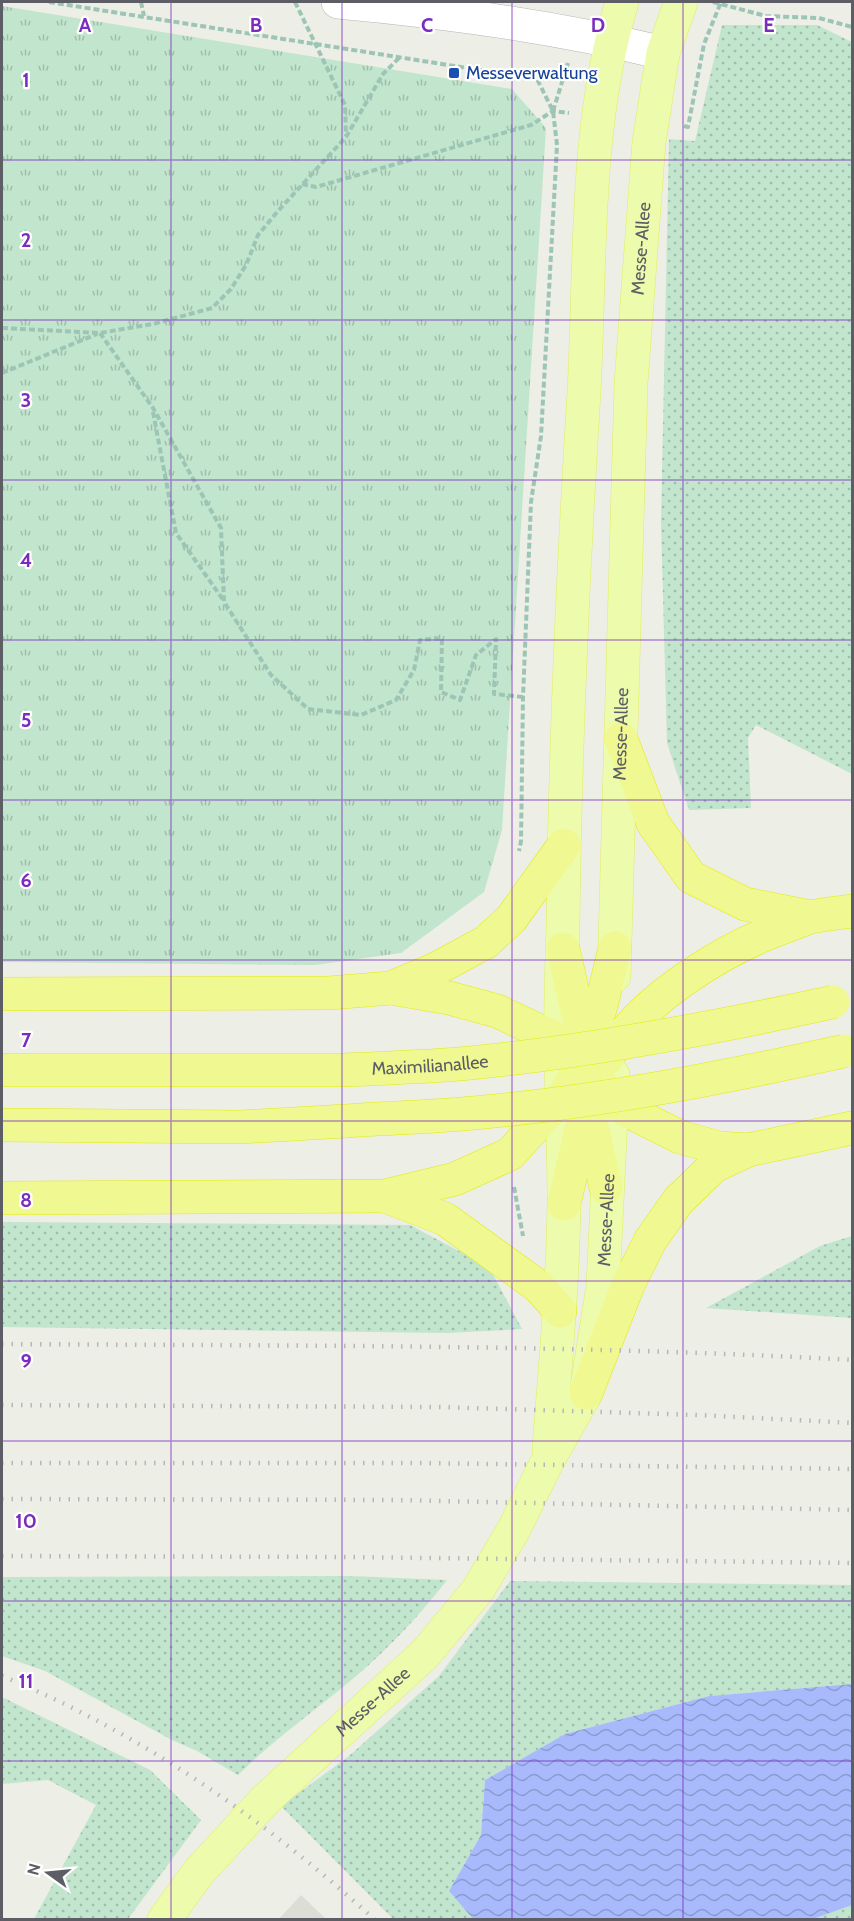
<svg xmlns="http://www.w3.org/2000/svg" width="854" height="1921" font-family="Cabin,sans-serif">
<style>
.industrial{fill:#ddddd7}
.grass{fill:url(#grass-dots)}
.park{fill:url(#park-tufts)}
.water{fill:url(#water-waves)}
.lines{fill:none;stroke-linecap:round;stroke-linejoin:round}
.minor-casing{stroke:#b7b7be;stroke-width:34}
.major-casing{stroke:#e3ec60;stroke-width:34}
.highway-casing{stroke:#e3ea09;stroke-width:34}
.path{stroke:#9cc5b6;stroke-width:4;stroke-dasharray:6 3;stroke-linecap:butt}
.minor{stroke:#fff;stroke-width:33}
.major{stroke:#edfcac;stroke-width:33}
.highway{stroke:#f0f991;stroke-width:33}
.rail{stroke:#b7b7b8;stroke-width:4.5;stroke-dasharray:1.5 8;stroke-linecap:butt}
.highway-bridge-casing{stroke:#e3ea09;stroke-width:34;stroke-linecap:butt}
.highway-bridge{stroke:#f0f991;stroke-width:33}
.grid{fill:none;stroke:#7b2cbf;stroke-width:1.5;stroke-opacity:0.55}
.transit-dot{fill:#1a4fb4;stroke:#fff;stroke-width:2}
.labels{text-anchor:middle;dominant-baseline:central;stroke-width:4.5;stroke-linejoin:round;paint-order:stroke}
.transit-label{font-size:18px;fill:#164399;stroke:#fff;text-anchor:start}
.street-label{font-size:18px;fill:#5d5d65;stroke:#fff}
.grid-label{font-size:20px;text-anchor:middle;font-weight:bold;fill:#7b2cbf;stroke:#fff;stroke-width:4.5;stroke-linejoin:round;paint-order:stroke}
</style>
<defs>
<pattern id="grass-dots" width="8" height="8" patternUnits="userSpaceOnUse" patternTransform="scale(1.5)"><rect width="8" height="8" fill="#c2e5ce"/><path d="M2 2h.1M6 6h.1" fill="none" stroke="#a1bdab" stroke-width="1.8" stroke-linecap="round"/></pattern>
<pattern id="park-tufts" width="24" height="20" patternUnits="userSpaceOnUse" patternTransform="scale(1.5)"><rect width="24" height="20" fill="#c2e5ce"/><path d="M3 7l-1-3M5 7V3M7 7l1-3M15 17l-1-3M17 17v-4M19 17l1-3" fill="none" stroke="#a1bdab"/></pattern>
<pattern id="water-waves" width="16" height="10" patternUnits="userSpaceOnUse" patternTransform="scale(1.5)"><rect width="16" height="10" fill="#a8bafc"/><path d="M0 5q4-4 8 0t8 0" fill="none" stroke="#8c9ad0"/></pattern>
</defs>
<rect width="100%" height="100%" fill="#edeee5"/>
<!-- industrial -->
<polygon class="industrial" points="301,1895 326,1919 279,1919"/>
<!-- grass -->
<g class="grass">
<polygon points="722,25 817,25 852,42 852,774 756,725 748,738 751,808 689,810 667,743 661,522 669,139 695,141"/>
<polygon points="2,1222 410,1225 489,1267 522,1329 448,1333 2,1327"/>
<polygon points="852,1236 852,1318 706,1308 820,1246"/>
<path d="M 352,1576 L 447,1580 C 420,1615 389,1648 355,1677 C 316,1710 274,1739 238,1775 L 197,1751 L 172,1740 L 45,1671 L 2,1656 L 2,1577 Z"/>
<polygon points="510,1581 852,1585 852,1684 709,1696 565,1734 485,1780 481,1835 449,1891 474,1919 393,1919 281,1806 349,1756 439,1676"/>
<polygon points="2,1697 150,1770 201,1820 128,1919 34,1919 96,1805 48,1780 2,1784"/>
<polygon points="852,1905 852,1919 810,1919"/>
</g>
<!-- park -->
<polygon class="park" points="2,6 512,89 546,128 502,830 484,892 401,953 315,965 2,962"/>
<!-- water -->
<polygon class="water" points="852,1684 852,1905 810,1920 474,1920 449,1891 481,1835 485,1780 565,1734 709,1696"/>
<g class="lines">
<!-- minor casing -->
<g class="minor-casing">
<path id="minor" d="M 338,2 C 448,12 557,27 663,53"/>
</g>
<!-- major casing -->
<g class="major-casing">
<g id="major">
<path id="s1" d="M 614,976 L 631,383 L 649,142 L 663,53 L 681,2"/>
<path d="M 549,1449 C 555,1367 563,1285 564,1202 C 564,1148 561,1095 561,1041 C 560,1002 562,963 563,925 C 565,747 573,570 584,392 C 591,262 584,128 622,2"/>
<path id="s2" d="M 164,1920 L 198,1873 L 265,1800 L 425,1654 L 478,1590 L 514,1529 L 548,1460 L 586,1393 L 603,1286 L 613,1075"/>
</g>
</g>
<!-- highway casing -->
<g class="highway-casing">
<g id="highway">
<polyline points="621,739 653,823 691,877 745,904 810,917"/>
<polyline points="563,949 586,1050 596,1077 612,1103 680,1137 719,1148 748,1150 852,1128"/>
<polyline points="391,988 436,969 486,942 511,919 564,845"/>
<polyline points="2,994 329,993 391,988 449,998 497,1011 561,1041 578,1072 587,1104 606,1188"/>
<path d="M 606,1059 C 639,1001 720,951 781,928 C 791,925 801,920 811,917 C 825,914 839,913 852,911"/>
<polyline points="2,1070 343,1070"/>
<polyline points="2,1125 240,1127 346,1121"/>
<polyline points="385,1196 445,1219 539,1287 560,1311"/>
<polyline points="2,1198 385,1196 455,1179 510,1154 563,1096 578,1072 586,1050 601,1006 615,948"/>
<polyline points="564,1204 585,1112"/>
<polyline points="586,1393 628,1285 650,1241 678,1201 714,1166 748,1150"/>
</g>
</g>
<!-- path -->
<g class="path">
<polyline points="49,2 537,79 553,111 557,145 541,436 531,502 523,697 521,841 519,851"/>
<polyline points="141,2 144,16"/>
<polyline points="295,2 345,105 346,136"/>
<polyline points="713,2 766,16 819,18 852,27"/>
<polyline points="553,111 568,63"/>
<polyline points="684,126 688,127 704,44 721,2"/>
<polyline points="302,184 316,187 531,125 553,111 569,113"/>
<polyline points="2,328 100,333 153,324 212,308 231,289 246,265 258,235 278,211 346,137 383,74 399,58"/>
<polyline points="100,333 153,408 221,528 224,602 271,675 308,709 361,715 396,700 414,670 420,640 442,638 441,692 460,700 476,655 496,639 494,694 523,697"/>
<polyline points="2,373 97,334"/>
<polyline points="153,412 176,533 224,601"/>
<polyline points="514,1187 523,1236"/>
</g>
<!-- minor -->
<use href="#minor" class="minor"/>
<!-- major -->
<use href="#major" class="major"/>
<!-- highway -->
<use href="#highway" class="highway"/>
<!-- rail -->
<g class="rail">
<path d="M 2,1344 C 285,1346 569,1344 852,1360"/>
<polyline points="2,1405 438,1407 698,1415 852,1423"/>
<polyline points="2,1463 418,1463 852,1469"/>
<polyline points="2,1499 395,1500 852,1510"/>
<polyline points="2,1556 345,1557 852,1563"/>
<path d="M 2,1676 C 141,1733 264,1819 375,1920"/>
</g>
<!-- highway-bridge casing -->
<g class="highway-bridge-casing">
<g id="highway-bridge">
<path id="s3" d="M 343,1070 C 386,1068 428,1067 470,1063 C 593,1051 714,1028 833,1002"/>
<path d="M 346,1121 C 389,1118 432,1117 474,1113 C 599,1102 722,1078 844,1051"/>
</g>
</g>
<!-- highway-bridge -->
<use href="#highway-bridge" class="highway-bridge"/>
</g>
<!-- grid -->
<path class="grid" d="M 171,2 L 171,1920M 342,2 L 342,1920M 512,2 L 512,1920M 683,2 L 683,1920M 2,160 L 852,160M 2,320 L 852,320M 2,480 L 852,480M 2,640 L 852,640M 2,800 L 852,800M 2,960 L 852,960M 2,1121 L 852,1121M 2,1281 L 852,1281M 2,1441 L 852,1441M 2,1601 L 852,1601M 2,1761 L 852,1761"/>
<!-- markers -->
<rect class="transit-dot" x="448" y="67" width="12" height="12" rx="3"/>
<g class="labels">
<!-- transit labels -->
<g class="transit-label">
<text x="466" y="73">Messeverwaltung</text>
</g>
<!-- street labels -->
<g class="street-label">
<text stroke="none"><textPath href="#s1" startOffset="728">Messe-Allee</textPath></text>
<text stroke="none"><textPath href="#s1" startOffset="242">Messe-Allee</textPath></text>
<text stroke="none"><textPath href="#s3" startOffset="87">Maximilianallee</textPath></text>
<text stroke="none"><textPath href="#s2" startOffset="856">Messe-Allee</textPath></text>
<text stroke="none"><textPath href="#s2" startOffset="303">Messe-Allee</textPath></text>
</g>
</g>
<g class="grid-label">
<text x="85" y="32">A</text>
<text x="256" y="32">B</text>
<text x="427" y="32">C</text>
<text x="598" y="32">D</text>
<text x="769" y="32">E</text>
<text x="26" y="87">1</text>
<text x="26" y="247">2</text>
<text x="26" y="407">3</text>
<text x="26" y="567">4</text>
<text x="26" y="727">5</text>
<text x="26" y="887">6</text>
<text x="26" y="1047">7</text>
<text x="26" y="1207">8</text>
<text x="26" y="1368">9</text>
<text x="26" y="1528">10</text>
<text x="26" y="1688">11</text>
</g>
<!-- border -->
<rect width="854" height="1921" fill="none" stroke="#5d5d65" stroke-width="6"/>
<!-- north arrow -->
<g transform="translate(48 1873) rotate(285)" stroke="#ffffff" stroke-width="4.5" paint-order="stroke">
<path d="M0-4.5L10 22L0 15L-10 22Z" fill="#5d5d65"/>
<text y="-9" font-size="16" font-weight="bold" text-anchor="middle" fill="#5d5d65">N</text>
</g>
</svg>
